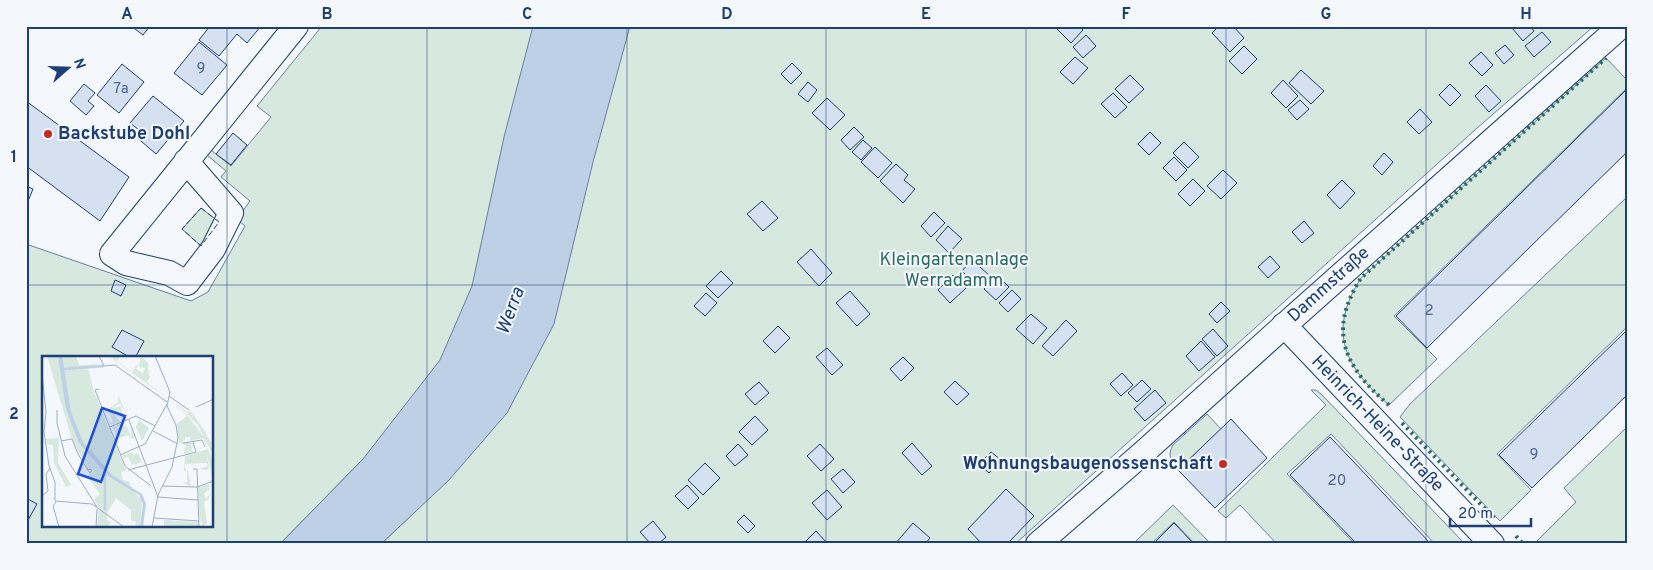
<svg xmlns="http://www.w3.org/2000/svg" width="1653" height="570" font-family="Overpass,sans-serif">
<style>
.green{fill:#d7e8df;stroke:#687fa3;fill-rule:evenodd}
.water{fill:#bed0e5;stroke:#687fa3}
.building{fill:#d5e0f0;stroke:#1d3f73}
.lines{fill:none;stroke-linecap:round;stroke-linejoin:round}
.minor-casing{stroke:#1d3f73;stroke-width:26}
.minor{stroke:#f4f7fb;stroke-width:24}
.hedge{stroke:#2c6c60;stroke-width:4;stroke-dasharray:2.5 4;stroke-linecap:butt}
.fence{stroke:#1d3f73;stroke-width:1;stroke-dasharray:6 2.5;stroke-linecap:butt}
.grid{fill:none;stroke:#1d3f73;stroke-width:1;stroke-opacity:0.55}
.poi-dot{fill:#c62828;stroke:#f4f7fb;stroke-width:2}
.labels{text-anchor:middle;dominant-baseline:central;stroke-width:4;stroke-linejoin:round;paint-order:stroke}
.number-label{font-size:15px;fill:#4b6792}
.poi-label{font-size:18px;font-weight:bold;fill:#1d3f73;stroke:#f4f7fb;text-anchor:start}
.park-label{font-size:18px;fill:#2c6c60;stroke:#f4f7fb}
.street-label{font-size:18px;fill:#1d3f73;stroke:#f4f7fb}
.water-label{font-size:19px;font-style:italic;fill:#1d3f73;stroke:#f4f7fb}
.inset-river{fill:none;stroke:#bed0e5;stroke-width:2.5}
.inset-road{fill:none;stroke:#9eadc5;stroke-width:1}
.view{fill:#1d4ed8;fill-opacity:0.15;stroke:#1d4ed8;stroke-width:2.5}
.inset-edge{fill:none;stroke:#1d3f73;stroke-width:2.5}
.neatline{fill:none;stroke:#1d3f73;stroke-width:2}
.grid-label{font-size:16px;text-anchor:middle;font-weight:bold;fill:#1d3f73}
</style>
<rect width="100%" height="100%" fill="#f4f7fb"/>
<!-- green -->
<g class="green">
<path d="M 322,26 L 1594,26 L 1476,129 L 1015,544 L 381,544 L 415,512 L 363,459 L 280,544 L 26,544 L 26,244 L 191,301 L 208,292 L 245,226 L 237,219 L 250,201 L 221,177 L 226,171 L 207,155 L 211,150 L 231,166 L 271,117 L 257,106 ZM 44,358 L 212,358 L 212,526 L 44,526 Z"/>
<path d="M 1606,58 L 1627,80 L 1627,88 L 1394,316 L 1437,359 L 1389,405 C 1344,367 1327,331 1361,278 Z"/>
<polygon points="1627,197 1627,327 1497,454 1531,490 1500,521 1400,417 1410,404"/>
<polygon points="201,208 219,222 201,246 182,229"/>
<polygon points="1311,390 1316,390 1322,395 1465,544 1435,544 1331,434 1287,474 1355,544 1277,544 1240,505 1226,518 1218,511 1326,405"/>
<path d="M 1207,414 L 1221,429 L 1178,470 C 1171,462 1167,455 1173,445 Z"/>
<polygon points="1627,427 1627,544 1534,544 1576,502 1564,488"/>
<polygon points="1173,505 1211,544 1195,544 1174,522 1151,544 1133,544"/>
</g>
<!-- water -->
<polygon class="water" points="533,26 630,26 593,162 554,324 507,413 449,480 381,544 280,544 363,459 440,360 472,286 504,137"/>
<!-- building -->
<g class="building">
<polygon points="137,26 150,26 143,35 135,29"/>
<polygon points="210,26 261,26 247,43 237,34 219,56 199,40"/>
<polygon points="1057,26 1079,26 1083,30 1071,43 1056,28"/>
<polygon points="1219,26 1233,26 1244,38 1230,52 1212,33"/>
<polygon points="1514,26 1530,26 1534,31 1523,41 1512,28"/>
<polygon points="1542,32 1551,42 1534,57 1525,46"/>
<polygon points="1086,35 1096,46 1083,58 1073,47"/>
<polygon points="199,42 227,65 202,95 174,73"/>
<polygon points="1505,45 1514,55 1504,64 1495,53"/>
<polygon points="1244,46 1257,59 1242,74 1229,61"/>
<polygon points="1481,52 1493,65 1482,76 1469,63"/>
<polygon points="1075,57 1088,68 1073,84 1060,72"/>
<polygon points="792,63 802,73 791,84 781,74"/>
<polygon points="122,64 144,82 119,113 97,95"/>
<polygon points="1301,70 1324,91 1311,104 1289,83"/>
<polygon points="1130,75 1144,89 1129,103 1115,89"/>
<polygon points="1283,80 1298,96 1286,108 1271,93"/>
<polygon points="808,82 817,90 808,102 798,94"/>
<polygon points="84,84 95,93 88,101 94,106 86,115 70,101"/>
<polygon points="1450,84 1461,95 1450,106 1439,95"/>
<polygon points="1486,85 1501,101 1489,112 1475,96"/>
<polygon points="1627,89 1627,152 1427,348 1396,316"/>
<polygon points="1113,93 1127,107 1115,118 1101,104"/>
<polygon points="153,96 184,121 156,154 134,135 139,130 130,123"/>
<polygon points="827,98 845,115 830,130 812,113"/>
<polygon points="1300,100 1309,109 1297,120 1288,110"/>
<polygon points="26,101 129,177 100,221 26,166"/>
<polygon points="1420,109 1432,122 1419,134 1407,122"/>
<polygon points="854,127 864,137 850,150 841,140"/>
<polygon points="1150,132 1161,143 1149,155 1138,144"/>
<polygon points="233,133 247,145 231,165 216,154"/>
<polygon points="863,140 872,148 861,160 852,152"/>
<polygon points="1184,142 1199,157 1188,168 1173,153"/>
<polygon points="875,147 892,163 878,178 861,162"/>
<polygon points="1384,153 1393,162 1382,175 1373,166"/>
<polygon points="1174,157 1187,170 1176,181 1163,168"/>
<polygon points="896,164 908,175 904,180 915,189 903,203 880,181"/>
<polygon points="1223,170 1237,183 1221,199 1207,186"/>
<polygon points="1193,179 1205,191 1190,206 1178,194"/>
<polygon points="1342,180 1355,193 1340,209 1327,195"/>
<polygon points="26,186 33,189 26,206"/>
<polygon points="762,201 778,218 763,231 747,214"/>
<polygon points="934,212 945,223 931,237 921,226"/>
<polygon points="1304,221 1314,233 1302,243 1292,232"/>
<polygon points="948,226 962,239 949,253 936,240"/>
<polygon points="811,249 832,273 819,286 797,262"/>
<polygon points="1270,256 1280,267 1268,278 1258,267"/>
<polygon points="972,260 989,275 978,287 962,271"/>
<polygon points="721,271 733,283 718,298 706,286"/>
<polygon points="953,275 966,288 950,303 938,290"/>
<polygon points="997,275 1009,287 996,300 984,289"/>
<polygon points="115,280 126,285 121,296 111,291"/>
<polygon points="1012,290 1021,299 1008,312 999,303"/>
<polygon points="850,291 870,314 857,326 836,303"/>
<polygon points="706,293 717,303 705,316 694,306"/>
<polygon points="1221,302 1230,311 1217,323 1209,314"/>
<polygon points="1031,314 1047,328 1033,344 1016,329"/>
<polygon points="1066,320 1077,331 1053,356 1042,346"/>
<polygon points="778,326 790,338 775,353 763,341"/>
<polygon points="1213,329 1228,346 1217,356 1202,339"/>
<polygon points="122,330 144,341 135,358 131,358 112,347"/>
<polygon points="1627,330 1627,395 1532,488 1499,455"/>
<polygon points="1201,341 1215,357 1199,371 1186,356"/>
<polygon points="827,348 843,365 832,375 816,357"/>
<polygon points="903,357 914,368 901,381 890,369"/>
<polygon points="1122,373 1133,385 1121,396 1110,384"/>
<polygon points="1142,380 1151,389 1137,402 1128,393"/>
<polygon points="955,381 969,394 957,405 944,392"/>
<polygon points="759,382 769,393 755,405 745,394"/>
<polygon points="1155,390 1166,403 1145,421 1134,409"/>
<polygon points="755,416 768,430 752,445 739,432"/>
<polygon points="1231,419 1267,458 1215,508 1178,470"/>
<polygon points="1330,437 1352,460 1431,544 1357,544 1290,475"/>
<polygon points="912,443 932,466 922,475 902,453"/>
<polygon points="738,444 748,455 735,466 726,456"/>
<polygon points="820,444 834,459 821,471 807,456"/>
<polygon points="991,452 1001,460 989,473 979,464"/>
<polygon points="705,463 720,478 703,495 688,480"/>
<polygon points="843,469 855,482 843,493 831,479"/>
<polygon points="687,485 699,498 688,509 675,496"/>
<polygon points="1006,489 1034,516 1007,544 982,544 968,529"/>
<polygon points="827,490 842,507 827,520 812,503"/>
<polygon points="26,498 37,504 27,522 26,521"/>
<polygon points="744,515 755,526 748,533 737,522"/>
<polygon points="653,521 666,537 658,544 651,544 640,532"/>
<polygon points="913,523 930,538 925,544 895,544"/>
<polygon points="1174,523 1194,544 1153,544"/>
<polygon points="816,531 828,544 809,544 806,541"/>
</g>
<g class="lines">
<!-- minor casing -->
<g class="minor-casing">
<g id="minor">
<polyline points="186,161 231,213 213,249 187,283 169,273 126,263 112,254 296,26"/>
<polyline points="1284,325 1492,544"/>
<polyline points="1038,544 1143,453 1296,315 1621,26"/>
</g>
</g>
<!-- minor -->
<use href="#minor" class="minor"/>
<!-- hedge -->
<g class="hedge">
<path d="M 1389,405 C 1344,367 1327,331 1361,278 L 1606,58"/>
<polyline points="1402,423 1495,519"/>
<polyline points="1516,536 1523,544"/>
</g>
<!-- fence -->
<polygon class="fence" points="201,208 219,222 201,246 182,229"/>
</g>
<!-- grid -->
<path class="grid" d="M 227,26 L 227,544M 427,26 L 427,544M 627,26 L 627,544M 826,26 L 826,544M 1026,26 L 1026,544M 1226,26 L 1226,544M 1426,26 L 1426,544M 26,285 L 1627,285"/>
<!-- markers -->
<g class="poi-dot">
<circle cx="48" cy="134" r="5"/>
<circle cx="1223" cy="464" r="5"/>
</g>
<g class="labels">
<!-- number labels -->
<g class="number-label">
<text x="201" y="69">9</text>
<text x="121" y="89">7a</text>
<text x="1429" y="311">2</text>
<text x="1534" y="455">9</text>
<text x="1337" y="481">20</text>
</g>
<!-- poi labels -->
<g class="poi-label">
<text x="58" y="134">Backstube Dohl</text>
<text x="1213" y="464" text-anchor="end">Wohnungsbaugenossenschaft</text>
</g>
<!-- park labels -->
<g class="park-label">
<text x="954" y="260">Kleingartenanlage<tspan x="954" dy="21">Werradamm</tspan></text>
</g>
<!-- street labels -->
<g class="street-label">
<text transform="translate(1329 285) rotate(-42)">Dammstraße</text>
<text transform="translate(1377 424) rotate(46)">Heinrich-Heine-Straße</text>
</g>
<!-- water labels -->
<g class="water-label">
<text transform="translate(511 311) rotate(-70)">Werra</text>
</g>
</g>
<!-- overview -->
<g transform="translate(42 356)">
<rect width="171" height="171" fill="#f4f7fb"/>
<path d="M 5,0 L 34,0 L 37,9 L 60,8 L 46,11 L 51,33 L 84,115 L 79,116 L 81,124 L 88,126 L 88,132 L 100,144 L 98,171 L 93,171 L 94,166 L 89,164 L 89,154 L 74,142 L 65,157 L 65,164 L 70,167 L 66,168 L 69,170 L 55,171 L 57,151 L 52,143 L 58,138 L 45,121 L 51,114 L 45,112 L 30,83 ZM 67,0 L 79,0 L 75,5 L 90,16 L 98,5 L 94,13 L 101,17 L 103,12 L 97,11 L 99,0 L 106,7 L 107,19 L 104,15 L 108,21 L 105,26 L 125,42 ZM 76,39 L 86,61 L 78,47 L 68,53 L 79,50 L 82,64 L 75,56 L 72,58 L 78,66 L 69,69 L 62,55 L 69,67 L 71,66 L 66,53 L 76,46 ZM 129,42 L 146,57 L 148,54 L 160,71 L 169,86 L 171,99 L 156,69 ZM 126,44 L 146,60 L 162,81 L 171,107 L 171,124 L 157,129 L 171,123 L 165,99 L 167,113 L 165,114 L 157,113 L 166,110 L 165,107 L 143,108 L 143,112 L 152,111 L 144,112 L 144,115 L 153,115 L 146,115 L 149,130 L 141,127 L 145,126 L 145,115 L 142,115 L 143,100 L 166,93 L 161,82 L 148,85 L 148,81 L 144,81 L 141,86 L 150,87 L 153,95 L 149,88 L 150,96 L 148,96 L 146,89 L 147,97 L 142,98 L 144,89 L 137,87 L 135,68 L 145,60 ZM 97,64 L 107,72 L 100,85 L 94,71 ZM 83,66 L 73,73 L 84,69 L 90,82 L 88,70 L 93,81 L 89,83 L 86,79 L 75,83 L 73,78 L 81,74 L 74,77 L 70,71 ZM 17,82 L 16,107 L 29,129 L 24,131 L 12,107 L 11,89 L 5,88 L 4,83 ZM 90,96 L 91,99 L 96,97 L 100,106 L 90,109 L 86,101 L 81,103 L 81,99 ZM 167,128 L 168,136 L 166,134 L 162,138 L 164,143 L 168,138 L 167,143 L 162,146 L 165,167 L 160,171 L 159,159 L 158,171 L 156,131 ZM 122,164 L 156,166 L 156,171 L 122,171 Z" fill="#d7e8df"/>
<path d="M 16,0 L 20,0 L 29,56 L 41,86 L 70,119 L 100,138 L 104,148 L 101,171 L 98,171 L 101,148 L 97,139 L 66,120 L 37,87 L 24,53 Z" fill="#bed0e5"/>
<path class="inset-river" d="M 21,13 L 62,10M 63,154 L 63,116"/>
<path class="inset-road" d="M 57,0 L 62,10 L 73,9 L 125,46M 0,18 L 4,56 L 2,76 L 7,110 L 13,126 L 13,145 L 50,148 L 82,171M 57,33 L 53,34 L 83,110 L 109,130M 127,40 L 147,54M 154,51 L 172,43M 15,54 L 15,67 L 23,100 L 55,151M 87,64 L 116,141 L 156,144M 68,71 L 94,60 L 113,70M 111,75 L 136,88M 19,85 L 30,83 L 36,98 L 45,113 L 48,117 L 50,114 L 45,113M 141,87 L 160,84 L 163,91M 78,99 L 103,88 L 125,48M 151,113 L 155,113 L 157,171M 86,114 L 154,96 L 151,86M 121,130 L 155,131 L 172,125M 0,140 L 6,135 L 4,118 L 8,112M 14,146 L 11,150 L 17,171M 112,162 L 157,165M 54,171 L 55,153M 110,171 L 116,139 L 130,111 L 136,82 L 134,69 L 125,50 L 128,36 L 113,0"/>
<path class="view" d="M 60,52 L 83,60 L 59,126 L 36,118 Z"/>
<rect width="171" height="171" class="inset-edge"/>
</g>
<!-- border -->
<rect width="1653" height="570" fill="none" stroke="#f4f7fb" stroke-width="55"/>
<!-- north arrow -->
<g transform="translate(68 68) rotate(70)" stroke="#f4f7fb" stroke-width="4" paint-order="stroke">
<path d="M0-4L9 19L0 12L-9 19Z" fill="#1d3f73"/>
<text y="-8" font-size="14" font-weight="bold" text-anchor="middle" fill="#1d3f73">N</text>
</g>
<!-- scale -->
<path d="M1450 518v8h81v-8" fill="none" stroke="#1d3f73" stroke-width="2.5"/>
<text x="1458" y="518" font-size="15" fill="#1d3f73" stroke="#f4f7fb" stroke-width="4" paint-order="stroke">20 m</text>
<rect x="28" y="28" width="1598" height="514" class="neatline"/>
<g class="grid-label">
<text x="127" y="19">A</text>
<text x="327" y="19">B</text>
<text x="527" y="19">C</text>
<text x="727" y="19">D</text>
<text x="926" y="19">E</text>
<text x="1126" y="19">F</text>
<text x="1326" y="19">G</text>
<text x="1526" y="19">H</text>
<text x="14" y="162">1</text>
<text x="14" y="419">2</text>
</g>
</svg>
